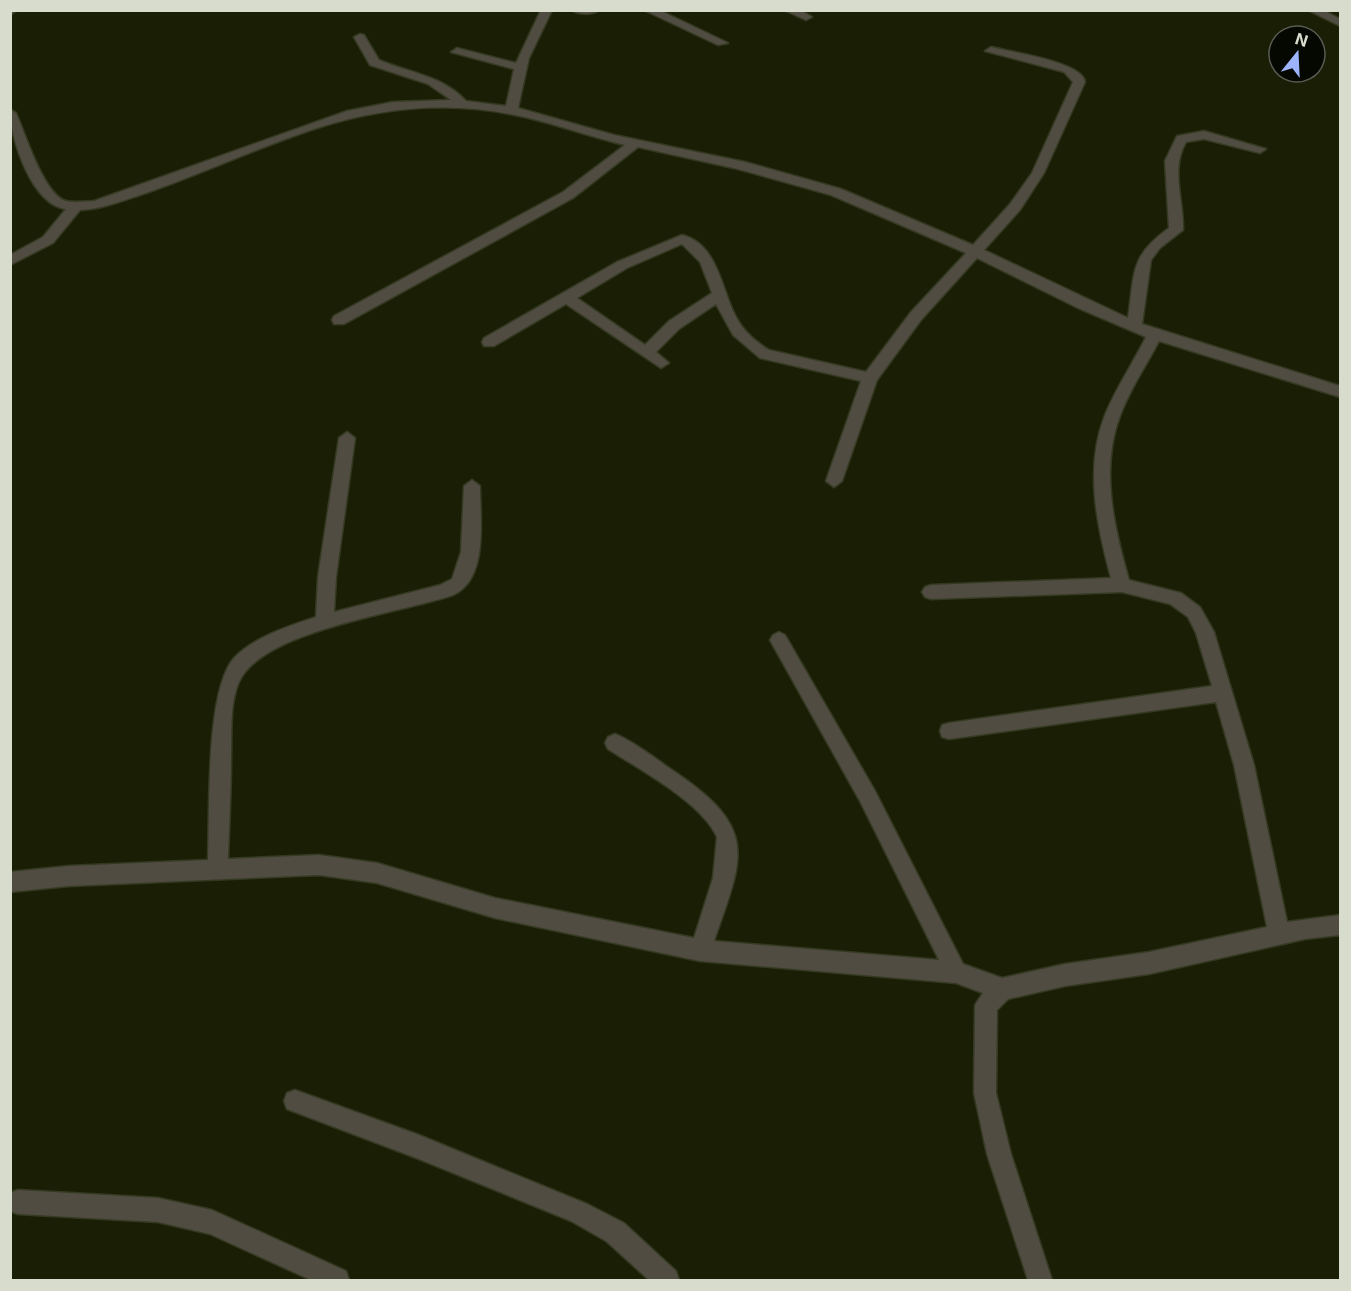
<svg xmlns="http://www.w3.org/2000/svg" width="1351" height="1291" font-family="Inter,sans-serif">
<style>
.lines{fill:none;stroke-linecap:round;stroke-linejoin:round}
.street-casing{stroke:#343921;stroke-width:3}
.street{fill:#514c41;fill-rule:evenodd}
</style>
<rect width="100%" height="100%" fill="#191e05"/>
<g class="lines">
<!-- street casing -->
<g class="street-casing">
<g id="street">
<polygon points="10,10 17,10 10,15"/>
<path d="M 541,10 L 552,10 L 529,58 L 518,108 L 614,135 L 745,162 L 841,189 L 973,245 L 1010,204 L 1032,173 L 1073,82 L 1064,72 L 985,51 L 991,47 C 1010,52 1083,62 1085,82 L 1044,173 L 1020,210 L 984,250 L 1128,318 C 1135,272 1129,257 1169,228 L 1165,161 L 1177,136 L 1204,131 L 1266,149 L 1260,153 L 1204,139 L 1186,142 C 1170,170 1184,200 1183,230 L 1160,248 L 1151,260 L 1142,324 L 1340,386 L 1340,397 L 1159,341 C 1146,366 1130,389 1120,416 C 1100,469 1114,527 1129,580 L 1181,593 L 1200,607 L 1214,632 L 1254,765 L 1287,922 L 1340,915 L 1340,935 L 1305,939 L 1149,974 L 1065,986 L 1008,999 L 997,1010 L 996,1093 L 1011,1154 L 1052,1280 L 1028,1280 L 987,1154 L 974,1093 L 975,1005 L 983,993 L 956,983 L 700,961 L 495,918 L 377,883 L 319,875 L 69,886 L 10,892 L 10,872 L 69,866 L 208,860 C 210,814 205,691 234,658 C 254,637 289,626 316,617 L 318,577 L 339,438 L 347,432 L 355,438 L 336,577 L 334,612 L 440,585 L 452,579 L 461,552 L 464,486 L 472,480 L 480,486 C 480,518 489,579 453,595 C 402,613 262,630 239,682 C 229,705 232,735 231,759 C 231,792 229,826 228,859 L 319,855 L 377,863 L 495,898 L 694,938 L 713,878 L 717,837 C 701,802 640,770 608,749 L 605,743 L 608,737 L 615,734 C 637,743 658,761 678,774 C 759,830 743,857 714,941 L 939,960 L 861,803 L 770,640 L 773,635 L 779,632 L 785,635 L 875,791 L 963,964 L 1002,978 L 1065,964 L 1149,952 L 1267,927 L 1234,765 L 1216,702 L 949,739 L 942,737 L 940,731 L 942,725 L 949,723 L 1212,686 L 1196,633 L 1188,617 L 1170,604 L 1122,592 L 931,599 L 925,597 L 922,592 L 925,587 L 931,585 L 1111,578 C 1097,526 1084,468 1105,415 C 1116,388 1133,363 1146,337 L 1078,308 L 977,258 L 921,320 L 877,380 L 842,481 L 834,487 L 826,481 L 861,381 L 760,358 L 733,335 L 716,304 L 679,329 L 656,352 L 669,363 L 661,368 L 566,304 L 494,346 L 484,346 L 482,342 L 484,338 L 617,262 L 682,235 C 718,244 721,289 736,317 C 743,331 756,342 769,350 L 866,372 L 911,312 L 966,253 L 831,195 L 738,169 L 638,147 L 573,198 L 344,324 L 334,324 L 332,320 L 334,316 L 563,192 L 625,145 C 586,136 549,121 510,114 C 446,101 379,108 317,128 C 259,147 203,173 146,193 C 124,200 103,209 80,210 L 53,243 L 10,265 L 10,255 L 43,237 L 66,209 C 32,205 10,139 10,109 L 16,113 C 25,133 44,195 66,201 C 74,203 85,201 94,201 L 347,111 L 393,102 L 451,100 L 428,84 L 370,65 L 354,37 L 360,34 L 364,35 L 379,60 C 409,73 442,75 466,101 L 506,106 L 514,69 L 451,52 L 457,48 L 516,63 ZM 682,244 L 700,262 L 712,293 L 669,321 L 645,345 L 577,298 L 627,268 Z"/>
<path d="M 572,10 L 599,10 C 593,15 578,15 572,10 Z"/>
<polygon points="644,10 659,10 728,43 718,45"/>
<polygon points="784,10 800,10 812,17 806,20"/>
<polygon points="1308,10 1323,10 1340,19 1340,26"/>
<polygon points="295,1090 419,1135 587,1204 624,1223 676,1271 679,1280 649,1280 606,1241 571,1221 419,1159 287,1109 284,1101 287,1093"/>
<polygon points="18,1190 158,1198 212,1210 346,1271 349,1280 311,1280 210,1234 158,1222 18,1214 10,1211 10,1193"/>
</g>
</g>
<!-- street -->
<use href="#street" class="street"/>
</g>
<!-- border -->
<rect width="1351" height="1291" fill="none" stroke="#d8dccd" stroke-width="24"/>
<!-- north arrow -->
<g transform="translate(1297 54) rotate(18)"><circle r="28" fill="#050701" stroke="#595c53" stroke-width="1.5"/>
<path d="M0-4.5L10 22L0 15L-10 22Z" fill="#9db4fd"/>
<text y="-9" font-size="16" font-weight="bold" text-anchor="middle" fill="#d8dccd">N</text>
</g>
</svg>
